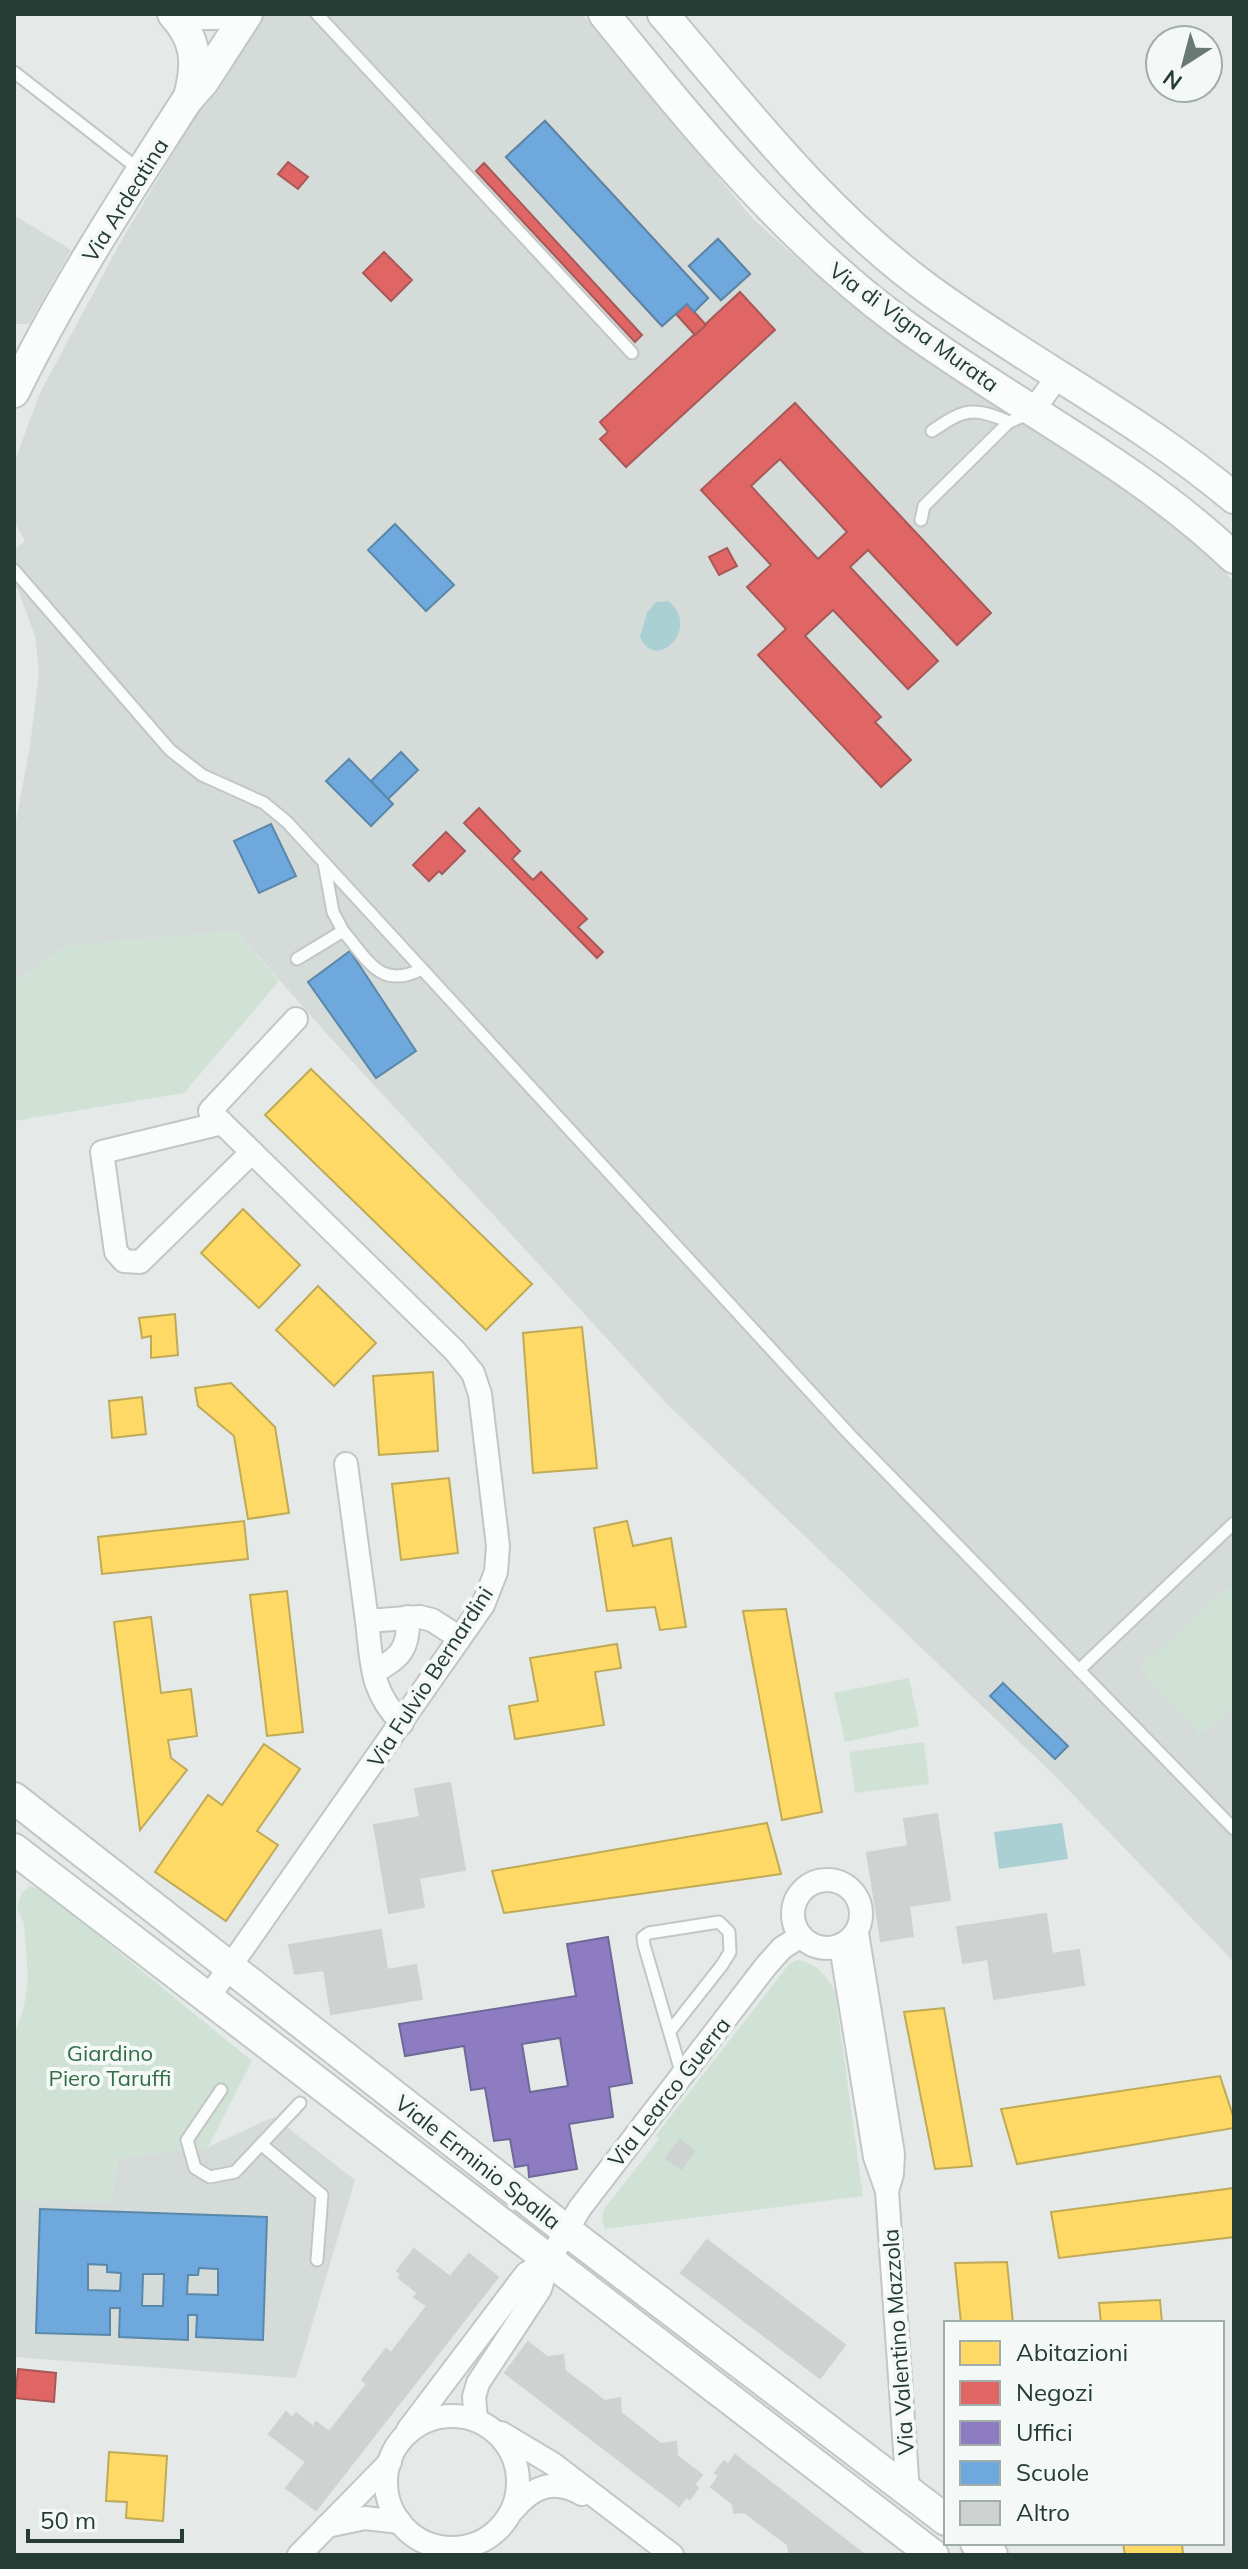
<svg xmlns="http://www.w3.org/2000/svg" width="1248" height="2569" font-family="Mulish,sans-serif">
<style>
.built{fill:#d4dbd8}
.green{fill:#d0e2d5}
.water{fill:#aad0d4}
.homes{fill:#ffd966;stroke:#beaa57;stroke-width:2}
.shops{fill:#e06666;stroke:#a85957;stroke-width:2;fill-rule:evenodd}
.offices{fill:#8e7cc3;stroke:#6e6998;stroke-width:2;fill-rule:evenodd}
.schools{fill:#6fa8dc;stroke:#5988aa;stroke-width:2;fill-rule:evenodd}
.building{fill:#ced3d1;stroke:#ced3d1;stroke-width:2}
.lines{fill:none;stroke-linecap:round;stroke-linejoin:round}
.lane-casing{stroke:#c2c7c5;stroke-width:15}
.street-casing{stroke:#c2c7c5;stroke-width:26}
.secondary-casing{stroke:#c1c7c5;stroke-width:34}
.lane{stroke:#fbfcfc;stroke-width:11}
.street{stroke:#fbfcfc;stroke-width:22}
.secondary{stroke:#fbfcfc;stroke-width:30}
.labels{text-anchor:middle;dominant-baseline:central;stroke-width:8;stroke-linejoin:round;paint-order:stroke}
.street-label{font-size:22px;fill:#253c34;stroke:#f4f8f6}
.park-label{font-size:22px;fill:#326f47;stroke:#f4f8f6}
</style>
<rect width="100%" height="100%" fill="#e5eae8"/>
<!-- built -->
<g class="built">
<polygon points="261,14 582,14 753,219 841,297 959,373 1171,517 1234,582 1234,1962 1053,1774 668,1405 327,1034 236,931 66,946 14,983 14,832 30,746 39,672 35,636 18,590 14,586 14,550 25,541 14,521 14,463 40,393 120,243 189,126"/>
<polygon points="14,215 71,250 29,324 14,324"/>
<polygon points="274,2117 355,2180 296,2378 14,2357 14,2200 111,2202 118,2158 208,2147"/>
</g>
<!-- green -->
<g class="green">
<polygon points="236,931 279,981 184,1093 14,1121 14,983 66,946"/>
<polygon points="1234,1583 1234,1706 1200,1736 1139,1667"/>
<polygon points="909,1678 919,1726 845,1742 834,1693"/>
<polygon points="924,1742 929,1784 855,1793 849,1752"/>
<polygon points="30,1886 44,1891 252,2061 208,2147 118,2158 111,2202 14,2200 14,2035 24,2007 28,1978 24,1923 17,1909 22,1892"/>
<path d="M 797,1960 C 817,1963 827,1975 835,1992 L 863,2196 L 605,2229 L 602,2219 L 604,2209 L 659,2139 L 656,2135 L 789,1964 Z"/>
</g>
<!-- water -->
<g class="water">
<path d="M 668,601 C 702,627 656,674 640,637 L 647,613 L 656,602 Z"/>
<polygon points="1062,1823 1068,1859 999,1869 994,1832"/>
</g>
<!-- homes -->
<g class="homes">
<polygon points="311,1069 532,1284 486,1330 265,1115"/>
<polygon points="243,1209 300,1265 259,1308 201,1253"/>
<polygon points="318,1286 376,1343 334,1386 276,1330"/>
<polygon points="175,1314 178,1355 151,1358 151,1336 142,1338 139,1318"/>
<polygon points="582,1327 597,1468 533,1473 523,1333"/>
<polygon points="433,1372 438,1451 379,1455 373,1376"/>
<polygon points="231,1383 275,1427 289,1513 248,1519 234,1436 198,1406 195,1388"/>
<polygon points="142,1397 146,1434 112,1438 109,1401"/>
<polygon points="449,1478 458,1553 401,1560 392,1484"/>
<polygon points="244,1521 248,1559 102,1574 98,1537"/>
<polygon points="627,1521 633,1546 671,1538 686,1627 660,1630 655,1607 607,1611 594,1528"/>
<polygon points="287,1591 303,1732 267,1736 250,1595"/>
<polygon points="786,1609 822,1812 782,1820 743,1611"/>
<polygon points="151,1617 161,1693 191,1689 197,1736 168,1740 171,1758 187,1770 140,1830 114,1622"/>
<polygon points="617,1644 621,1668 595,1672 604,1725 515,1739 509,1706 538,1701 530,1658"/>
<polygon points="264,1744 300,1769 257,1831 278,1845 226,1921 155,1872 208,1795 222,1805"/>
<polygon points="767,1823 781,1874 504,1913 492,1871"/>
<polygon points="944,2008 972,2166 935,2169 904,2012"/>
<polygon points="1220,2076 1234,2119 1234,2128 1017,2164 1001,2109"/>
<polygon points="1234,2188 1234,2237 1059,2258 1051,2212"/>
<polygon points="1007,2262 1013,2323 961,2323 955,2263"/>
<polygon points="1160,2300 1162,2323 1101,2323 1099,2303"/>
<polygon points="109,2452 167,2456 163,2521 126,2518 127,2502 106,2501"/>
<polygon points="1123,2543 1182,2543 1183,2555 1125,2555"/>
</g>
<!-- shops -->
<g class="shops">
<polygon points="545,121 708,298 694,312 687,304 662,326 506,157"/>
<polygon points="288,162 308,177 298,189 278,174"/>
<polygon points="484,163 642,335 635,342 476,171"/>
<polygon points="718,239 750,274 721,300 689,266"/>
<polygon points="384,252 412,280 391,301 363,273"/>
<polygon points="740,292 775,330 626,467 600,439 608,432 600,422"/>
<polygon points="687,304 706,325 695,335 676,314"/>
<path d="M 795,403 L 991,613 L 957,645 L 868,550 L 850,567 L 938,661 L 908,689 L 833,610 L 805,636 L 881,717 L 875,722 L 911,760 L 881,787 L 758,655 L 786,629 L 747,587 L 771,565 L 701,490 ZM 780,459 L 847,532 L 818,559 L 751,486 Z"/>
<polygon points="727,548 737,566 719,575 709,557"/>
<polygon points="479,808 520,851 512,859 533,880 541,872 587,919 578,927 603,952 597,958 464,823"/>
<polygon points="446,832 465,851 442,874 439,871 429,881 413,865"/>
<polygon points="18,2369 56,2373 54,2402 15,2398"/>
</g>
<!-- offices -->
<path class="offices" d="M 608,1937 L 632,2083 L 609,2087 L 613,2117 L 569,2124 L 577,2169 L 529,2177 L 528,2165 L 515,2167 L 510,2139 L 494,2141 L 485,2088 L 471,2090 L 464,2046 L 405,2056 L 399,2024 L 576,1996 L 567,1944 ZM 560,2038 L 568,2086 L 530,2092 L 522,2044 Z"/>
<!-- schools -->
<g class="schools">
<polygon points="545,121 708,298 694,312 687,304 662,326 506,157"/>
<polygon points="718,239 750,274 721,300 689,266"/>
<polygon points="395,524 454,585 426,611 368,550"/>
<polygon points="401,752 418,770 388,799 371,781"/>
<polygon points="349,759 393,804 371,826 326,781"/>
<polygon points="271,824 296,876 259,893 234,841"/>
<polygon points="350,951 416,1051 376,1078 308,982"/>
<polygon points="1003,1683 1068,1746 1055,1759 990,1696"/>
<path d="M 40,2209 L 267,2217 L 263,2340 L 196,2337 L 197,2315 L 188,2315 L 188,2340 L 119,2337 L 120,2308 L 110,2308 L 110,2335 L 36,2333 ZM 88,2264 L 107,2265 L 107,2272 L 121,2273 L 120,2291 L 88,2290 ZM 199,2268 L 218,2269 L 218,2295 L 187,2294 L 188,2275 L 198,2275 ZM 143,2274 L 164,2274 L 163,2306 L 142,2306 Z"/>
</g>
<!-- building -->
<g class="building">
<polygon points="450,1783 465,1870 419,1878 424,1907 389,1913 374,1825 420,1817 415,1789"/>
<polygon points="937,1814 950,1900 909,1906 913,1936 881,1941 867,1853 908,1846 904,1819"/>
<polygon points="1046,1914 1052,1954 1079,1950 1084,1985 994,1999 988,1959 963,1963 957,1927"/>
<polygon points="381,1930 387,1970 416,1965 422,1999 331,2014 324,1970 295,1974 289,1945"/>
<polygon points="680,2140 694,2151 681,2169 666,2158"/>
<polygon points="707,2240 845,2345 820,2378 681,2273"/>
<polygon points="414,2249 450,2277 469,2254 498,2277 316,2510 286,2488 306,2462 269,2434 286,2412 292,2418 296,2413 313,2427 316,2422 329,2432 367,2384 362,2380 386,2349 391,2353 427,2306 414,2297 418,2293 399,2278 401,2274 397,2271"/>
<polygon points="528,2342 547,2357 563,2355 565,2371 605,2401 620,2398 621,2413 661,2444 676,2442 677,2456 702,2475 694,2485 698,2488 690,2499 686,2497 679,2506 505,2373"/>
<polygon points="735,2455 865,2555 789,2555 788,2545 744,2512 734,2513 733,2504 711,2487 719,2476 715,2473 724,2461 728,2465"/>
</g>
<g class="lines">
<!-- lane casing -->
<g class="lane-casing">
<g id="lane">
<polyline points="317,14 632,353"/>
<polyline points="14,72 141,171"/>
<path d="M 932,431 C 964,409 973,406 1009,422"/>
<polyline points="921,520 924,506 1009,422 1028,414"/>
<polyline points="14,570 170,750 202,775 264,803 287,822 850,1435 1234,1829"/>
<polyline points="324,863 333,912 343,931"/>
<path d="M 297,959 L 343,931 C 369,961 380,990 422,969"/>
<polyline points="1079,1670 1234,1523"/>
<polyline points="670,2031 722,1965 730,1952 729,1932 719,1922 649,1933 643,1937 644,1945 682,2075"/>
<polyline points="221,2090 187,2140 195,2168 210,2177 235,2172 300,2103"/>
<polyline points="262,2145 322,2195 317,2260"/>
</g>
</g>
<!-- street casing -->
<g class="street-casing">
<g id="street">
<polyline points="1032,412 1058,376"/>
<polyline points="222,1123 102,1152 116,1252 124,1261 140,1262 252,1152"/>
<polyline points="346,1464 367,1621"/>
<path d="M 374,1672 C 401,1657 409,1649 408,1617"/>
<path d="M 402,1723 C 370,1691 372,1663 367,1621 L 420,1617 L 432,1620 L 460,1638"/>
<circle cx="827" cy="1914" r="34"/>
<polyline points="857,1933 893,2154 892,2174 887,2191"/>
<polyline points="841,1946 875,2157 887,2191 908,2492"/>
<polyline points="208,1998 483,1605 496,1572 498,1546 480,1394 473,1373 455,1351 210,1111 296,1019"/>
<circle cx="452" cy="2482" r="66"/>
<polyline points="476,2420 474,2397 478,2383 540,2289 549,2260 580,2208 766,1966 782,1948 801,1936"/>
<polyline points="408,2430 526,2274 549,2260"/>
<polyline points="501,2433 553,2464 672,2555"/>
<path d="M 514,2509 C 533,2486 555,2478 582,2494"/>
<polyline points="327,2526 365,2518 400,2522"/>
<polyline points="299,2555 390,2462"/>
</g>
</g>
<!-- secondary casing -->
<g class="secondary-casing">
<g id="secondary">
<path d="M 173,14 C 196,39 198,61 190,93"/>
<polyline points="195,14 217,14"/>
<path d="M 604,14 C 693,124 783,235 897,320 C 1007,402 1135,463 1234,558"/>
<path d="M 663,14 C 746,111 824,213 928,289 C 1027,362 1139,418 1234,498"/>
<path d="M 14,392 C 63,291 126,195 187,100 L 203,82 L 247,14"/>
<polyline points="14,1798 567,2231 946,2520"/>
<polyline points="14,1849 933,2555"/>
<polyline points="976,2543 992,2555"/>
</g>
</g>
<!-- lane -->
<use href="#lane" class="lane"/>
<!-- street -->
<use href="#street" class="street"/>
<!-- secondary -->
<use href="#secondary" class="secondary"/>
</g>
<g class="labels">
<!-- street labels -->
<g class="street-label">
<text transform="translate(125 200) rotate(-58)">Via Ardeatina</text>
<text transform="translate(914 327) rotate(36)">Via di Vigna Murata</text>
<text transform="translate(430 1677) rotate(-57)">Via Fulvio Bernardini</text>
<text transform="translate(669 2092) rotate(-52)">Via Learco Guerra</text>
<text transform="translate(478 2162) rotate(38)">Viale Erminio Spalla</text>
<text transform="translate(898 2342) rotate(-94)">Via Valentino Mazzola</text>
</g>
<!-- park labels -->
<g class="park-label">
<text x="110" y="2053">Giardino<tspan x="110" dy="25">Piero Taruffi</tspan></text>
</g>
</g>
<!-- border -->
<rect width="1248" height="2569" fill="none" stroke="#253c34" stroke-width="32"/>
<!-- legend -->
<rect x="944" y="2321" width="280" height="224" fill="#f4f8f6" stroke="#a1ada8" stroke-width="2"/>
<rect x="960" y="2341" width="40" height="24" fill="#ffd966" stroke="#a1ada8" stroke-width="2"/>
<text x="1016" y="2361" font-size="24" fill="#253c34">Abitazioni</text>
<rect x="960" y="2381" width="40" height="24" fill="#e06666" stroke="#a1ada8" stroke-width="2"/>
<text x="1016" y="2401" font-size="24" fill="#253c34">Negozi</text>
<rect x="960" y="2421" width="40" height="24" fill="#8e7cc3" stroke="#a1ada8" stroke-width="2"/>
<text x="1016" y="2441" font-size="24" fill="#253c34">Uffici</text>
<rect x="960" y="2461" width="40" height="24" fill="#6fa8dc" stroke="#a1ada8" stroke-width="2"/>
<text x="1016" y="2481" font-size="24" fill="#253c34">Scuole</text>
<rect x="960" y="2501" width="40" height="24" fill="#ced3d1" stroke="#a1ada8" stroke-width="2"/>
<text x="1016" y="2521" font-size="24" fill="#253c34">Altro</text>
<!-- north arrow -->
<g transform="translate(1184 64) rotate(216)"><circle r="38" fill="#f4f8f6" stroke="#a1ada8" stroke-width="2"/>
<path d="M0-6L14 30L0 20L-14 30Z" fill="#687973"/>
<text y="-12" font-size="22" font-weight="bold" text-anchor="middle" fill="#253c34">N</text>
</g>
<!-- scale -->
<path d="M28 2529v12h154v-12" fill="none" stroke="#253c34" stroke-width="4"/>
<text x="40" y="2529" font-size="24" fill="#253c34" stroke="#f4f8f6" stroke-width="6" paint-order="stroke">50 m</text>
</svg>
